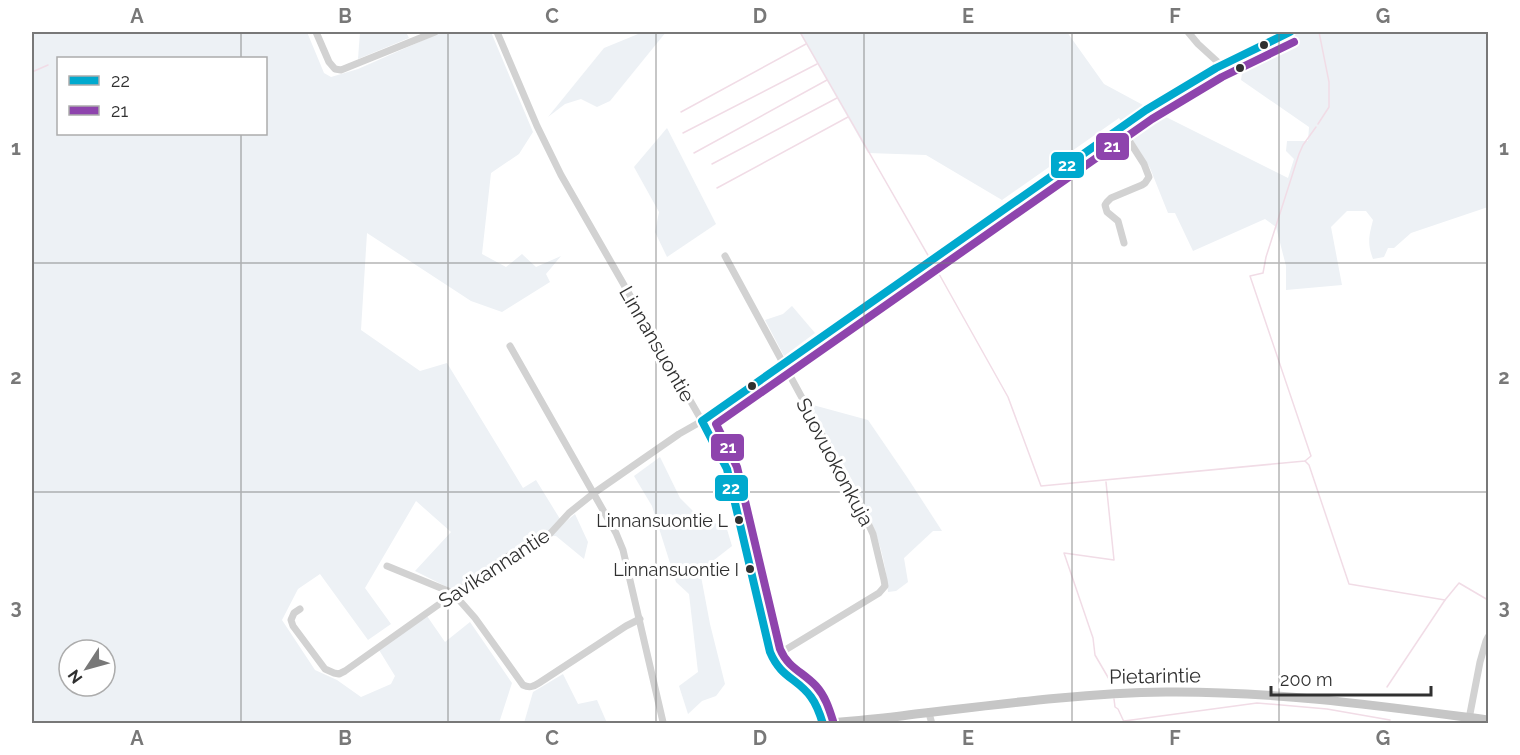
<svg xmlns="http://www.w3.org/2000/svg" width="1520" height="755" font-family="Raleway,sans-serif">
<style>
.green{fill:#edf1f5;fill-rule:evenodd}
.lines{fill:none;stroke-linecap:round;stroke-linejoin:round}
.stream{stroke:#f1dce6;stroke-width:1.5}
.minor{stroke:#d2d2d2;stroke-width:7}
.major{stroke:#c6c6c6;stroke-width:9}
.bus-1-casing{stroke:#fff;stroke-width:12}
.bus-2-casing{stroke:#fff;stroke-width:12}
.bus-1{stroke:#00a9ce;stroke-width:8}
.bus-2{stroke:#8e44ad;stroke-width:8}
.grid{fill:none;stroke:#787878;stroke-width:1.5;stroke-opacity:0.55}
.bus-dot{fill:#303030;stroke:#fff;stroke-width:2}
.labels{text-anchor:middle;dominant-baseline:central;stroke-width:6;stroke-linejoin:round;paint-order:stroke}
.bus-label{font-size:18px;fill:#303030;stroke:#fff;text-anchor:end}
.street-label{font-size:20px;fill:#303030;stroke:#fff}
.line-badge{stroke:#fff;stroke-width:2}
.badge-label{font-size:16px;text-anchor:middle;font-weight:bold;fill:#fff}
.neatline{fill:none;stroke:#787878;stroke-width:2}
.grid-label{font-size:20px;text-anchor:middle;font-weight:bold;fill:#787878}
</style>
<rect width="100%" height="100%" fill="#fff"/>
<!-- green -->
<g class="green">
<path d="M 32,32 L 307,32 L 324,73 L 331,77 L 358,69 L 435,35 L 434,32 L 491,32 L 533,132 L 519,154 L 491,173 L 482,254 L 506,267 L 522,254 L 536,267 L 561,256 L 546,274 L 550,282 L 502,312 L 471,301 L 367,233 L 361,330 L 420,371 L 447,363 L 523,488 L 536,480 L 560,519 L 564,523 L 575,514 L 588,542 L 584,559 L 556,536 L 540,536 L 536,534 L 453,590 L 415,571 L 451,532 L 416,501 L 365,588 L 391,624 L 368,640 L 320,574 L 298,589 L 282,620 L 315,670 L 337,680 L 361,697 L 391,684 L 395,676 L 379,650 L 427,616 L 445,642 L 470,622 L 512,683 L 499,723 L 32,723 ZM 58,58 L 266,58 L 266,134 L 58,134 ZM 69,650 L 105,650 L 105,686 L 69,686 Z"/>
<polygon points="360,32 406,32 409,38 358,59"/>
<polygon points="643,32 666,32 610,101 597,107 581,99 565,104 548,117 604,48"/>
<path d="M 799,32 L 1067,32 L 1104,84 L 1156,112 L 1288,178 L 1294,159 L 1286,151 L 1287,141 L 1308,141 L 1309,127 L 1241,80 L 1244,60 L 1286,39 L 1291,32 L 1488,32 L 1488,207 L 1411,233 L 1394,248 L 1388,248 L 1384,257 L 1373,259 C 1367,243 1369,236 1373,220 L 1366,211 L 1347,211 L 1331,227 L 1342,285 L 1286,290 L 1286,266 L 1276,227 L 1265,219 L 1193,251 L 1175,213 L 1168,213 L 1150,168 L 1119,118 L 1002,200 L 926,155 L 868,153 Z"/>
<polygon points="667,128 716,224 667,257 655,232 659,212 634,167"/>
<polygon points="792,306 815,333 784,356 765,320 783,314"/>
<path d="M 813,405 L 868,420 L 907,477 L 942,531 L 933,531 L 904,558 L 908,582 L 896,591 L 888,592 C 884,524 844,467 812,409 Z"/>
<polygon points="660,457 680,498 702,520 726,526 732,546 700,571 710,624 725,684 716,696 702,701 688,714 679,686 698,672 689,594 676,582 652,506 634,476"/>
<polygon points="563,674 578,704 597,700 607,723 524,723 533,692"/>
</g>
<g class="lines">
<!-- stream -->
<g class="stream">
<polyline points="800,32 929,257"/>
<polyline points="32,72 48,65"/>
<polyline points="681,112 806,44"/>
<polyline points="1318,124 1329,107 1329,82 1319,32"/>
<polyline points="683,133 817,64"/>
<polyline points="694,153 827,80"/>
<polyline points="712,164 837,98"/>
<polyline points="717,188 848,117"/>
<polyline points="934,265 1008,397 1041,486 1305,461 1311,456 1250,276 1263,273 1266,257 1299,154 1303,145 1316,127"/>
<polyline points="1305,461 1309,465 1349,584 1445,600"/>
<polyline points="1106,482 1114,560 1064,553 1093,638 1095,655 1109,679"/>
<polyline points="1387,687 1445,600 1459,583 1488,600"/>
<polyline points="1114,699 1115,707 1118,709 1125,724"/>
<polyline points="1124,721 1257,703 1327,709 1390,720"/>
</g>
<!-- minor -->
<g class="minor">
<polyline points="316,32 329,62 335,69 341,70 435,32"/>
<path d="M 497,32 L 537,126 L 561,175 L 722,456 L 733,491 L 770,652 C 772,656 773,661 776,665 C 785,678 802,685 811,697 C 817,705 820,715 823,724"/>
<polyline points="1188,32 1198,44 1221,65"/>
<polyline points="1121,128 1144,164 1149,177 1145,183 1142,185 1111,198 1107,202 1105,205 1107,212 1118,221 1124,243"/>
<polyline points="725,256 858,501 873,534 884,580 885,586 879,593 772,658"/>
<polyline points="510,346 616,533 623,550 663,722"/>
<path d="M 387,566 L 453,593 L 475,618 L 523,685 C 529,688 533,687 539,683 L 626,626 L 640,619"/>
<path d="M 300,609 L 294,613 L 291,620 L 293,626 L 325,669 L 334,673 L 339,674 L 345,671 L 500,561 L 510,555 L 537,544 L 547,537 L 569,513 L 594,493 L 679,434 L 702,421 L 1146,110 C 1192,80 1240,53 1290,32"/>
<polyline points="929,713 932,724"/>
<polyline points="1468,724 1480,662 1486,641 1488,637"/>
</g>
<!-- major -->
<path class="major" d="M 822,724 C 851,721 879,719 908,715 C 994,705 1080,693 1166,692 C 1275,691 1381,706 1488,720"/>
<!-- bus-1 casing -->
<g class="bus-1-casing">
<path id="bus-1" d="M 823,724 C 820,714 817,705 811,697 C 797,678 781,678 770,652 L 727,469 L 702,421 L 1146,110 L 1216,68 L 1290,32"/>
</g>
<!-- bus-2 casing -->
<g class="bus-2-casing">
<path id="bus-2" d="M 833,721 C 829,708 825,696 816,686 C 803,672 788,668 780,649 L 737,467 L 716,424 L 1152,119 L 1222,77 L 1294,42"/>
</g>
<!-- bus-1 -->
<use href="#bus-1" class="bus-1"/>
<!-- bus-2 -->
<use href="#bus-2" class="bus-2"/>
</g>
<!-- grid -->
<path class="grid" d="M 241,32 L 241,58M 448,32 L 448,724M 656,32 L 656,724M 864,32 L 864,724M 1072,32 L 1072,724M 1279,32 L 1279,724M 241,134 L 241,724M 32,263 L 1488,263M 32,492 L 1488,492"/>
<!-- markers -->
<g class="bus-dot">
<circle cx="1264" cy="45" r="5"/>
<circle cx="1240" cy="68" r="5"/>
<circle cx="752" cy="386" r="5"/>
<circle cx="739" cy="520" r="5"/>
<circle cx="750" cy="569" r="5"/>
</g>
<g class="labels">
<!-- bus labels -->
<g class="bus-label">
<text x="728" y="520">Linnansuontie L</text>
<text x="739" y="569">Linnansuontie I</text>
</g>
<!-- street labels -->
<g class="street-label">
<text transform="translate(657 344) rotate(60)">Linnansuontie</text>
<text transform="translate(835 462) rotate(62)">Suovuokonkuja</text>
<text transform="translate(494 568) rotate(-33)">Savikannantie</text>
<text transform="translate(1155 676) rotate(-1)">Pietarintie</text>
</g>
</g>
<g class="line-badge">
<rect x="1095" y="132" width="35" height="29" rx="6" fill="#8e44ad"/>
<rect x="1050" y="151" width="35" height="28" rx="6" fill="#00a9ce"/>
<rect x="710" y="433" width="35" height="29" rx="6" fill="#8e44ad"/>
<rect x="714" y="474" width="35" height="28" rx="6" fill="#00a9ce"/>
</g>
<g class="badge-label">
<text x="1112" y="152">21</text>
<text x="1067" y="171">22</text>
<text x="728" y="453">21</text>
<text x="731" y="494">22</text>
</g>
<!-- border -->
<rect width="1520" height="755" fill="none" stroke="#ffffff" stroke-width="66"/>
<!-- legend -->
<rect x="57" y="57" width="210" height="78" fill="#ffffff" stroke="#acacac" stroke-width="1.5"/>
<rect x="69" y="76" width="30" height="9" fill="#00a9ce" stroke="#acacac" stroke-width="1.5"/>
<text x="111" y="87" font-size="18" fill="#303030">22</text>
<rect x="69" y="106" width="30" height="9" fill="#8e44ad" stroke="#acacac" stroke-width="1.5"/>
<text x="111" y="117" font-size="18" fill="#303030">21</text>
<!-- north arrow -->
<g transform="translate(87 668) rotate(234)"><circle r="28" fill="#ffffff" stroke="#acacac" stroke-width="1.5"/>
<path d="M0-4.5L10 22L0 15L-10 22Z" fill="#787878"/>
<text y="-9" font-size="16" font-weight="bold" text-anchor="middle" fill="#303030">N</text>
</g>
<!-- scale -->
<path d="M1271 686v9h160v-9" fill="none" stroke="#303030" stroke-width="3"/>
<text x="1280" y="686" font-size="18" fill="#303030" stroke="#ffffff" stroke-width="4.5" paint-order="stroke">200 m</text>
<rect x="33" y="33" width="1454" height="689" class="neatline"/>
<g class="grid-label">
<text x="137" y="23">A</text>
<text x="345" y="23">B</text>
<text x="552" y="23">C</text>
<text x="760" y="23">D</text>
<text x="968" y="23">E</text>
<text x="1175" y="23">F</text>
<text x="1383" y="23">G</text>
<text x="16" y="155">1</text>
<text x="1504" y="155">1</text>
<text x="16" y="384">2</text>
<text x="1504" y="384">2</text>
<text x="16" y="614">3</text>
<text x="1504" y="614">3</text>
<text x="137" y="745">A</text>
<text x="345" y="745">B</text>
<text x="552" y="745">C</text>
<text x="760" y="745">D</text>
<text x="968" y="745">E</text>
<text x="1175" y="745">F</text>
<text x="1383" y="745">G</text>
</g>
</svg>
